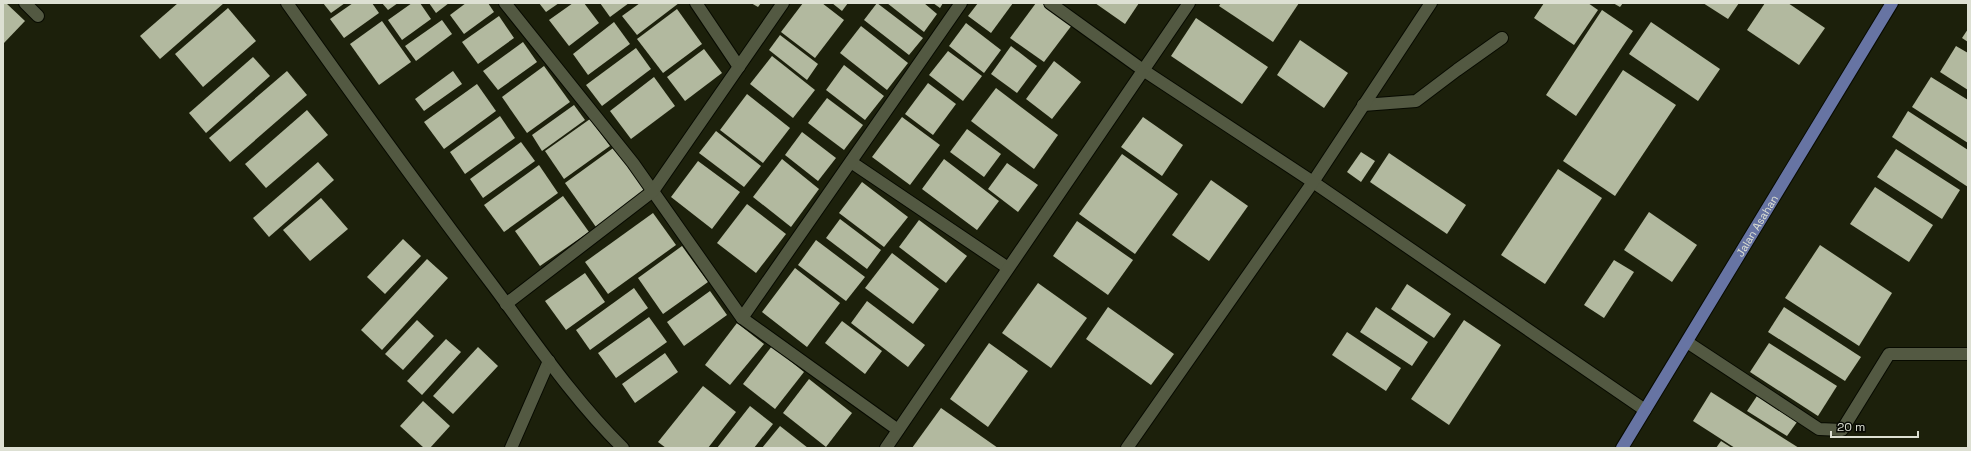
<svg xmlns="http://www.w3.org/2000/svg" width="1971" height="451" font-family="'Space Grotesk',sans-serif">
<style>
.building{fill:#b2b99f}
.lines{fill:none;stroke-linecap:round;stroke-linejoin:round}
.lane-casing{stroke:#070a00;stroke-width:14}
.street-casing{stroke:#070a00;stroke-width:14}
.primary-casing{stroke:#070a00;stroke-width:14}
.lane{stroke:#535942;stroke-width:12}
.street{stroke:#535942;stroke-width:12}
.primary{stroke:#6774a3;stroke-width:12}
.labels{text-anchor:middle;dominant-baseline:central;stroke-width:4;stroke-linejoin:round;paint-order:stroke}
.street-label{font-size:11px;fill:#dde0d3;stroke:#070903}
</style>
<rect width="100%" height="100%" fill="#1c200b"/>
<!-- building -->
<g class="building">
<polygon points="3,3 6,3 25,21 3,44"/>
<polygon points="178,3 224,3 160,59 140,36"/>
<polygon points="323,3 345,3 331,13"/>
<polygon points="353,3 372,3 379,13 344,38 330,19"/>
<polygon points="382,3 398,3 388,10"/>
<polygon points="412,3 420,3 431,19 402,40 388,20"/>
<polygon points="429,3 449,3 436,13"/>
<polygon points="466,3 488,3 494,12 464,34 450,15"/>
<polygon points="539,3 559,3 546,12"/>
<polygon points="573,3 584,3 599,23 569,46 549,20"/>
<polygon points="600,3 629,3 610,17"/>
<polygon points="640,3 679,3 637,35 622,16"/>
<polygon points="751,3 761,3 758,7"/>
<polygon points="803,3 822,3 844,20 815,58 781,32"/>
<polygon points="832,3 848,3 842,11"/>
<polygon points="877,3 923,38 909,55 864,20"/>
<polygon points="887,3 924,3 937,14 924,32"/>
<polygon points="933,3 943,3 940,8"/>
<polygon points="978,3 1013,3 991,33 968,16"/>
<polygon points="1036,3 1042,3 1072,25 1044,62 1010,38"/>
<polygon points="1095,3 1139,3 1125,24"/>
<polygon points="1221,3 1299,3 1273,42 1219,6"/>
<polygon points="1544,3 1588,3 1598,10 1574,45 1534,18"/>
<polygon points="1613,3 1623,3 1620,7"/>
<polygon points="1703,3 1739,3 1728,19"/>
<polygon points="1765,3 1788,3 1825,28 1799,65 1747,30"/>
<polygon points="228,8 256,41 203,87 175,54"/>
<polygon points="677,9 702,44 663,73 637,39"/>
<polygon points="1602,10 1633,31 1576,116 1546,95"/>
<polygon points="499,16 514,38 478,64 462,42"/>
<polygon points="1196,18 1268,67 1242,104 1171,56"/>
<polygon points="442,20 452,34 416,61 405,46"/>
<polygon points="382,21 411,62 379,85 350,44"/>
<polygon points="614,22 630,44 588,75 573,54"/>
<polygon points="1651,22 1720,69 1698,101 1629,54"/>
<polygon points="966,23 1001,50 984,73 949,46"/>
<polygon points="861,26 908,63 887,90 840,53"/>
<polygon points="1968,29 1968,42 1962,38"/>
<polygon points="780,35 818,64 807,80 769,50"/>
<polygon points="1300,40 1348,73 1324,108 1277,75"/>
<polygon points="523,42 537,62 498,90 483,71"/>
<polygon points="1011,46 1037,66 1017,93 991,74"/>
<polygon points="1956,46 1968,53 1968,90 1940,72"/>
<polygon points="636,48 651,69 602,106 586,85"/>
<polygon points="704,49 722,73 685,101 667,77"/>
<polygon points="948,51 982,76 963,101 929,75"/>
<polygon points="772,56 815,90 793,118 750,84"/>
<polygon points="253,57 270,76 206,133 189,113"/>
<polygon points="1054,61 1081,82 1052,119 1026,99"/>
<polygon points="844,65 884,96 865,120 826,90"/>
<polygon points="544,66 570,102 527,133 502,97"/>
<polygon points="1623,70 1676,105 1615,196 1563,161"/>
<polygon points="287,71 307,95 230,162 209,138"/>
<polygon points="453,71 462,84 424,111 415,99"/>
<polygon points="654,77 675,106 631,139 610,111"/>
<polygon points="1931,77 1968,100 1968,143 1912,107"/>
<polygon points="928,83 956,104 933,135 905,114"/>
<polygon points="477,84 496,111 444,149 424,122"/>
<polygon points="996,88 1058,135 1034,169 971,121"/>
<polygon points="747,94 790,128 763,163 720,130"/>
<polygon points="827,98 863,125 844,150 808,123"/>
<polygon points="574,105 585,120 542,151 532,135"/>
<polygon points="307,110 328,135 266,188 245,164"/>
<polygon points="1908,111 1968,150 1968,187 1892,137"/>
<polygon points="500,116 515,138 465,174 450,152"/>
<polygon points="902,117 940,145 910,185 872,157"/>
<polygon points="1143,117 1183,145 1162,176 1121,147"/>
<polygon points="590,119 610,146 564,179 545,151"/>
<polygon points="967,129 1001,154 984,177 950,152"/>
<polygon points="716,131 761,166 744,187 699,153"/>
<polygon points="802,132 836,158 818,181 785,155"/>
<polygon points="521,142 535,161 483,198 470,179"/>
<polygon points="616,146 647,190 596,227 565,183"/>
<polygon points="1896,149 1960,190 1942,219 1877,177"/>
<polygon points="1361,152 1375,161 1361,182 1347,172"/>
<polygon points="1389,153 1466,205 1447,234 1370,182"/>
<polygon points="1122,154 1178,194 1135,254 1079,214"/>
<polygon points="782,159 819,189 791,227 753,197"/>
<polygon points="944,159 999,201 977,230 922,189"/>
<polygon points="698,161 740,192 712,229 671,197"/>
<polygon points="318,162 334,180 269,237 253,218"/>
<polygon points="1007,163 1038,185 1018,212 988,189"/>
<polygon points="539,165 558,193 504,232 484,205"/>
<polygon points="1558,169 1602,198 1545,284 1501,255"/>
<polygon points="1211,180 1248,206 1209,261 1172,235"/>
<polygon points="862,182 908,217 884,247 839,213"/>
<polygon points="1875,187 1933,225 1909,262 1850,224"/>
<polygon points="563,196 589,232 540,266 515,231"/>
<polygon points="321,198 348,229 310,261 283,230"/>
<polygon points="747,204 786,234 756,273 717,243"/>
<polygon points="1649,212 1697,245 1672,282 1624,250"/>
<polygon points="653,213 676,245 608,294 585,262"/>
<polygon points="840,219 881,250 867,269 826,238"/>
<polygon points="919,220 967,256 946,283 899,247"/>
<polygon points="1077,221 1133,260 1108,295 1053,256"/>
<polygon points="403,239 421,256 385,294 367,277"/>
<polygon points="816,240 865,277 846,301 798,265"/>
<polygon points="1820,245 1892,293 1859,346 1785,298"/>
<polygon points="682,246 708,282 663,314 638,278"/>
<polygon points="892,253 939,289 913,324 865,288"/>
<polygon points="427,259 448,278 382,350 361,330"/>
<polygon points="1614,260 1634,272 1604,318 1584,305"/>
<polygon points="795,268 840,303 807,347 762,312"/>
<polygon points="585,273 605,302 566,330 545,301"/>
<polygon points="1038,283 1087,318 1051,368 1002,333"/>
<polygon points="1407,284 1451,314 1434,338 1391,309"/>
<polygon points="634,288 648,308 590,350 576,330"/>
<polygon points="710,291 727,315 684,346 667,322"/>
<polygon points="867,301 925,345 908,367 851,323"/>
<polygon points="1108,307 1174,354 1151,385 1086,339"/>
<polygon points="1376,307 1428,342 1412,366 1360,332"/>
<polygon points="1784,307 1861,357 1845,381 1768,332"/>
<polygon points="649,317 667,342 616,378 598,353"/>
<polygon points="417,320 434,336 403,370 385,354"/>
<polygon points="1464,320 1501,345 1449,425 1411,399"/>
<polygon points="842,321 882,351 865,374 825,343"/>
<polygon points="737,323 764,344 730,385 705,365"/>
<polygon points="1347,332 1401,368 1386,391 1332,355"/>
<polygon points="446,339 461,352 422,395 407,381"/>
<polygon points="989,343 1028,371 988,427 950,399"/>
<polygon points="1769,343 1837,386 1818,416 1750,372"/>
<polygon points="772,346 804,372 775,409 743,384"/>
<polygon points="478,347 498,366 453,414 433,396"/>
<polygon points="665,353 678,372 635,403 622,384"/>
<polygon points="809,379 852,413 826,447 783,413"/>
<polygon points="703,386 736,412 708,448 666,448 658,442"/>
<polygon points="1711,392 1799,448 1735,448 1693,421"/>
<polygon points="1757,396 1797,422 1787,436 1747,411"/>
<polygon points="423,401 450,426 430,448 424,448 400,426"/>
<polygon points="750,406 773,424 754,448 717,448"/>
<polygon points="941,408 998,448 912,448"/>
<polygon points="780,426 808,448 762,448"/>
<polygon points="1721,441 1732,448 1716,448"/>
</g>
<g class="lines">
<!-- lane casing -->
<g class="lane-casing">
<polyline id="lane" points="511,448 549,361"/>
</g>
<!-- street casing -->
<g class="street-casing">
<g id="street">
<polyline points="25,3 38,16"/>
<path d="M 287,3 C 355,99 423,193 494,287 C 535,342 574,400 623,448"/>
<polyline points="505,3 633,163 742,318 898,430"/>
<polyline points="696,3 739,67"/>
<polyline points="1050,3 1143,70 1313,182 1645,410"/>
<polyline points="1363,105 1416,101 1457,70 1502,38"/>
<polyline points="851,162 1008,268"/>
<polyline points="506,304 653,191 783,3"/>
<polyline points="742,318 961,3"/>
<polyline points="1687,342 1819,429 1842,430 1889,354 1968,354"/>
<polyline points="886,448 1189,3"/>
<polyline points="1127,448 1313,182 1431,3"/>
</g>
</g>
<!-- primary casing -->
<g class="primary-casing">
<g id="primary">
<path id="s1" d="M 1622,448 L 1892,3"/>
</g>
</g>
<!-- lane -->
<use href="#lane" class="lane"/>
<!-- street -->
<use href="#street" class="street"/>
<!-- primary -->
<use href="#primary" class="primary"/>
</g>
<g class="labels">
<!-- street labels -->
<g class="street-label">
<text stroke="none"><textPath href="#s1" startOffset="260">Jalan Asahan</textPath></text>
</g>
</g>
<!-- border -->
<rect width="1971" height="451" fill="none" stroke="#dde0d3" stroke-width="8"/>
<!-- scale -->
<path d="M1831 431v6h87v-6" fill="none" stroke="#dde0d3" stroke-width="2"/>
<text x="1837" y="431" font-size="12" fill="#dde0d3" stroke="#070903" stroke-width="3" paint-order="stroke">20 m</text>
</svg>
